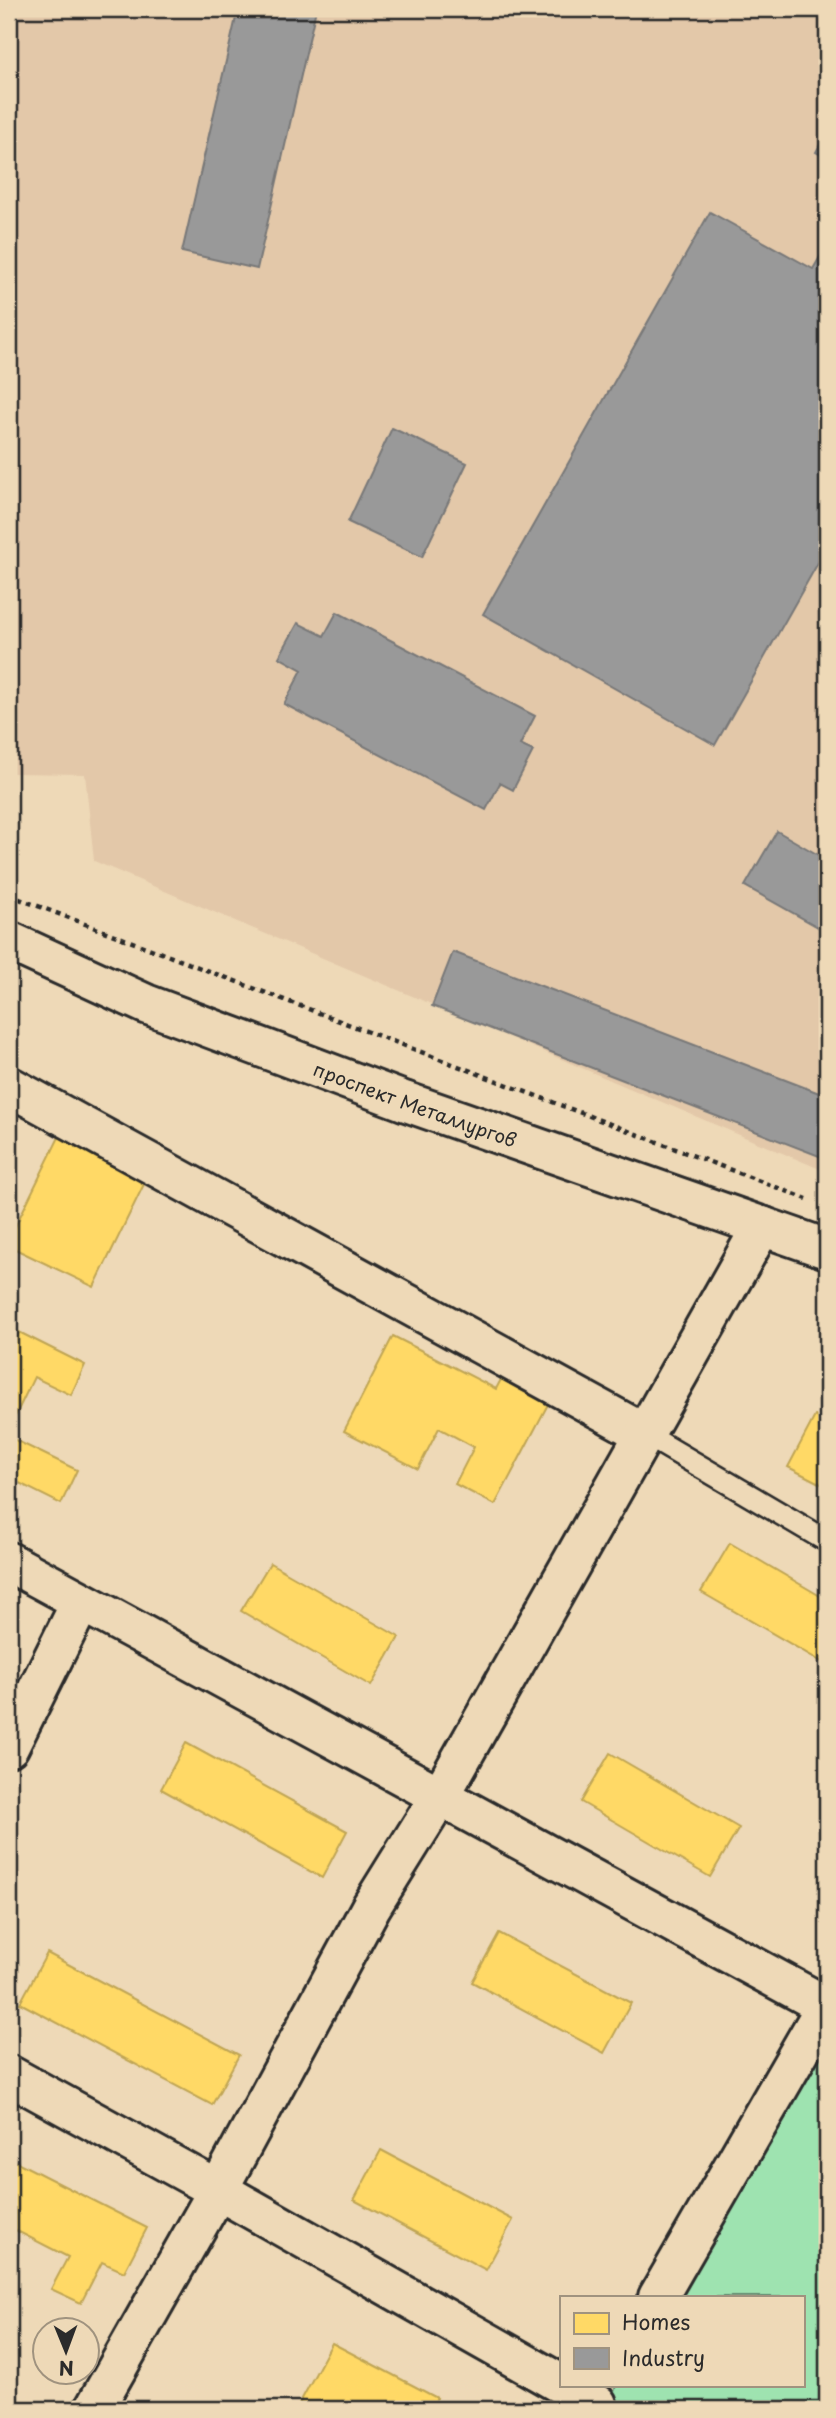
<svg xmlns="http://www.w3.org/2000/svg" width="836" height="2418" font-family="'Playpen Sans',sans-serif">
<style>
.built{fill:#e3c8a9}
.green{fill:#9ee3b0;stroke:#64876e;stroke-width:2}
.homes{fill:#ffd966;stroke:#bfa554;stroke-width:2}
.industry{fill:#999;stroke:#787878;stroke-width:2}
.lines{fill:none;stroke-linecap:round;stroke-linejoin:round}
.lane-casing{stroke:#2b2b2b;stroke-width:26}
.street-casing{stroke:#2b2b2b;stroke-width:44}
.path{stroke:#2b2b2b;stroke-width:4.5;stroke-dasharray:5 5;stroke-linecap:butt}
.lane{stroke:#eed9b7;stroke-width:21}
.street{stroke:#eed9b7;stroke-width:38}
.labels{text-anchor:middle;dominant-baseline:central;stroke-width:7;stroke-linejoin:round;paint-order:stroke}
.street-label{font-size:19px;fill:#2b2b2b;stroke:#eed9b7}
</style>
<rect width="100%" height="100%" fill="#eed9b7"/>
<filter id="ink" filterUnits="userSpaceOnUse"><feTurbulence type="fractalNoise" baseFrequency=".0143" numOctaves="2"/><feDisplacementMap in="SourceGraphic" scale="14" xChannelSelector="R" yChannelSelector="G"/><feConvolveMatrix kernelMatrix="1 2 1 2 8 2 1 2 1" color-interpolation-filters="sRGB"/></filter>
<g filter="url(#ink)">
<!-- built -->
<polygon class="built" points="9,9 827,9 827,1172 94,861 85,774 9,773"/>
<!-- green -->
<polygon class="green" points="827,2018 827,2409 603,2409 617,2385 803,2385 803,2297 667,2297"/>
<!-- homes -->
<g class="homes">
<polygon points="60,1135 147,1178 94,1287 9,1246 9,1239"/>
<polygon points="19,1332 85,1365 71,1395 34,1377 9,1429 9,1353"/>
<polygon points="393,1336 496,1389 508,1366 555,1391 495,1505 455,1484 474,1447 439,1428 418,1469 344,1431"/>
<polygon points="815,1416 827,1422 827,1487 788,1467"/>
<polygon points="9,1437 77,1470 61,1504 9,1478"/>
<polygon points="730,1543 827,1600 827,1665 701,1592"/>
<polygon points="270,1563 399,1637 371,1686 241,1611"/>
<polygon points="186,1743 347,1831 322,1878 161,1789"/>
<polygon points="610,1753 739,1828 710,1877 581,1802"/>
<polygon points="499,1933 631,2003 604,2053 472,1982"/>
<polygon points="47,1953 239,2055 212,2105 20,2003"/>
<polygon points="381,2150 513,2220 486,2270 354,2200"/>
<polygon points="9,2158 147,2228 124,2272 102,2262 81,2303 51,2289 68,2257 9,2227"/>
<polygon points="332,2343 437,2398 431,2409 297,2408"/>
</g>
<!-- industry -->
<g class="industry">
<polygon points="238,9 316,9 257,269 182,252"/>
<polygon points="827,132 827,158 816,152"/>
<polygon points="710,212 813,269 827,245 827,547 715,745 483,614"/>
<polygon points="392,428 467,463 422,557 348,522"/>
<polygon points="337,612 535,716 520,745 533,751 513,790 500,783 486,810 284,704 302,670 279,657 298,623 324,636"/>
<polygon points="827,736 827,751 821,747"/>
<polygon points="777,831 827,860 827,932 745,886"/>
<polygon points="453,952 827,1096 827,1159 432,1006"/>
</g>
<g class="lines">
<!-- lane casing -->
<g class="lane-casing">
<polyline id="lane" points="645,1434 827,1541"/>
</g>
<!-- street casing -->
<g class="street-casing">
<g id="street">
<path id="s1" d="M 9,941 L 146,1004 L 404,1101 L 827,1249"/>
<polyline points="9,1086 645,1434"/>
<polyline points="9,1562 826,2006"/>
<polyline points="9,1747 81,1602"/>
<polyline points="9,2075 218,2190 561,2384"/>
<polyline points="658,2297 827,2004"/>
<polyline points="563,2385 597,2404"/>
<polyline points="94,2409 218,2190 371,1907 440,1796 762,1226"/>
</g>
</g>
<!-- path -->
<polyline class="path" points="9,895 807,1199"/>
<!-- lane -->
<use href="#lane" class="lane"/>
<!-- street -->
<use href="#street" class="street"/>
</g>
</g>
<g class="labels">
<!-- street labels -->
<g class="street-label">
<text stroke="none"><textPath href="#s1" startOffset="438">проспект Металлургов</textPath></text>
</g>
</g>
<!-- margin -->
<rect width="836" height="2418" fill="none" stroke="#eed9b7" stroke-width="35"/>
<rect x="18" y="18" width="801" height="2383" fill="none" stroke="#2b2b2b" stroke-width="2.5" filter="url(#ink)"/>
<!-- legend -->
<rect x="560" y="2296" width="245" height="91" fill="#eed9b7" stroke="#a0937f" stroke-width="2"/>
<rect x="574" y="2313" width="35" height="21" fill="#ffd966" stroke="#a0937f" stroke-width="2"/>
<text x="622" y="2330" font-size="21" fill="#2b2b2b">Homes</text>
<rect x="574" y="2348" width="35" height="21" fill="#999999" stroke="#a0937f" stroke-width="2"/>
<text x="622" y="2366" font-size="21" fill="#2b2b2b">Industry</text>
<!-- north arrow -->
<g transform="translate(66 2351) rotate(179)"><circle r="33" fill="#eed9b7" stroke="#a0937f" stroke-width="2"/>
<path d="M0-5L12 26L0 18L-12 26Z" fill="#2b2b2b"/>
<text y="-10" font-size="19" font-weight="bold" text-anchor="middle" fill="#2b2b2b">N</text>
</g>
</svg>
